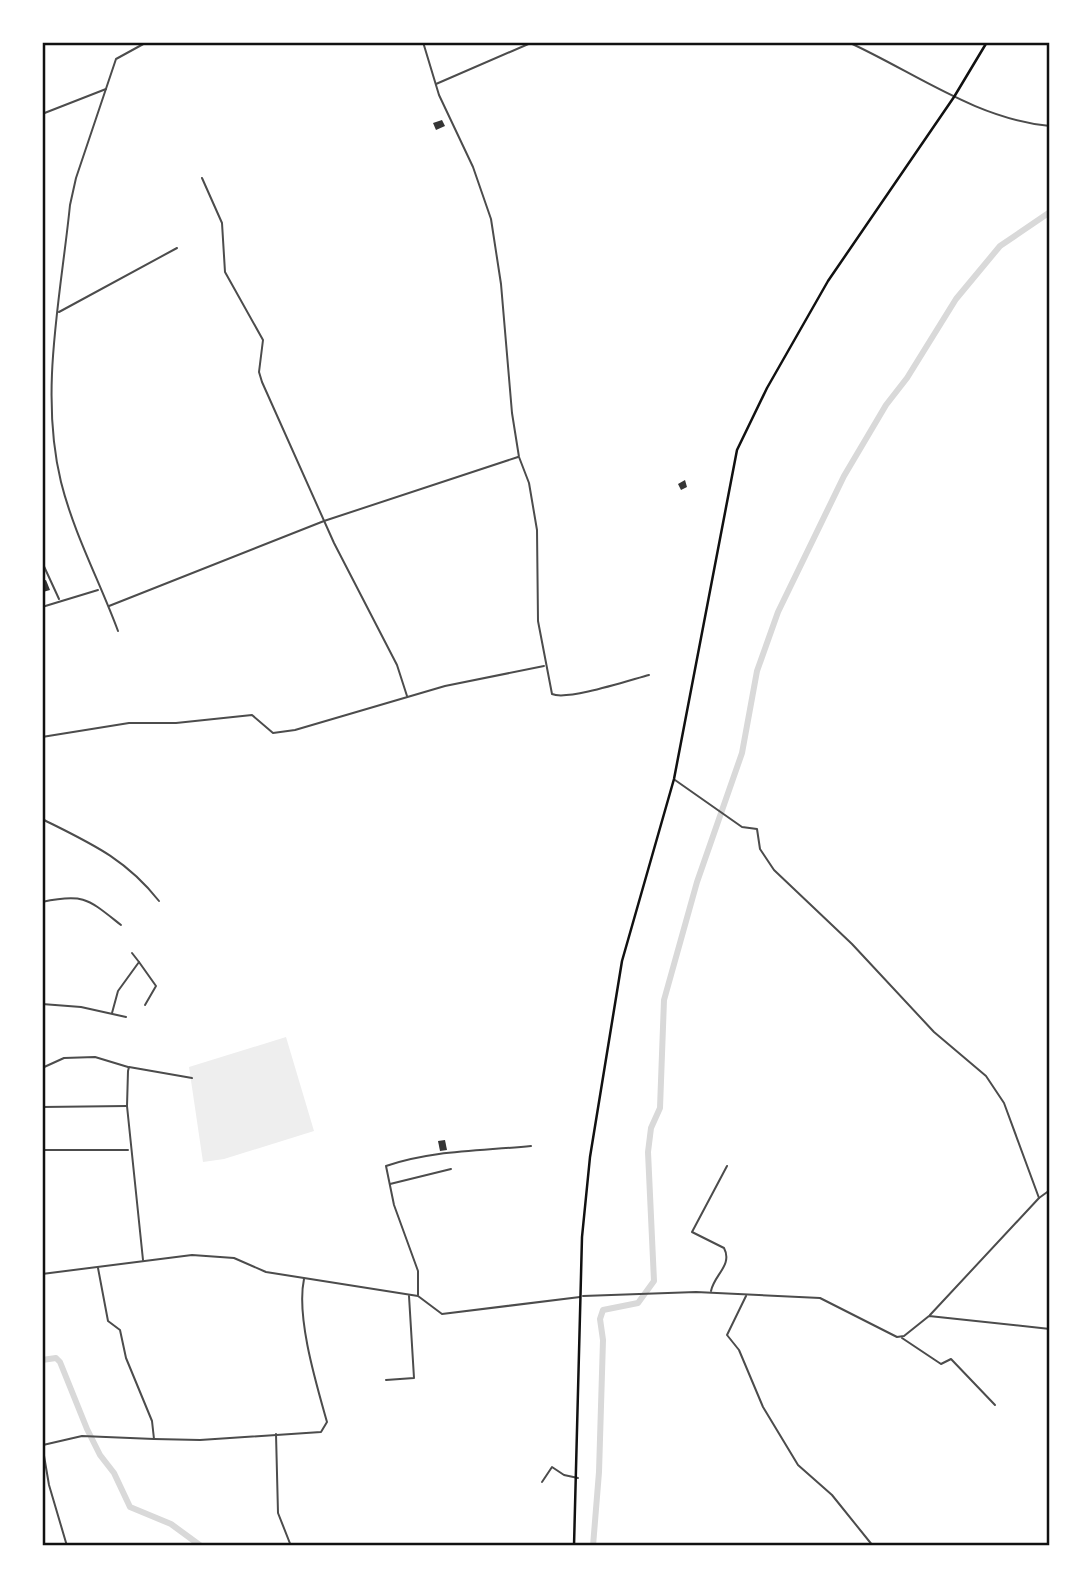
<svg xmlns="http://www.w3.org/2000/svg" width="1092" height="1588" font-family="Georgia,serif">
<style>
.green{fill:#eee}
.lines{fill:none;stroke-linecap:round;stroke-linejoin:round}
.river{stroke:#d9d9d9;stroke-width:6}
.building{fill:#353535}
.minor{stroke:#4c4c4c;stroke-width:2}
.tertiary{stroke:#4c4c4c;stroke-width:2}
.primary{stroke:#111;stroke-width:2.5}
.neatline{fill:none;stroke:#111;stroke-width:2.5}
</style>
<rect width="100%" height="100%" fill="#fff"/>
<!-- green -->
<polygon class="green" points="286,1037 314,1131 224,1159 203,1162 189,1067"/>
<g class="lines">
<!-- river -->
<g class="river">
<polyline points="42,1360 56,1358 60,1362 87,1429 100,1455 114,1473 130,1507 171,1524 201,1546"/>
<polyline points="593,1546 599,1472 603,1340 600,1319 603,1310 638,1303 654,1281 648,1152 651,1128 660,1108 664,1000 697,882 742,753 757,671 778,612 844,476 886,405 907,378 956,299 1000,246 1050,212"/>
</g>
</g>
<!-- building -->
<g class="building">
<polygon points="442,120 445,126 436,130 433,123"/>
<polygon points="685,480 687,487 681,490 678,484"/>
<polygon points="46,580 50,590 43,592 42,581"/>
<polygon points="445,1140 447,1150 440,1151 438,1141"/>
</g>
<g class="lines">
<!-- minor -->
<g class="minor">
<path d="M 423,42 L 439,95 L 473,167 L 491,219 L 501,284 L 512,413 L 519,457 L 529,483 L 537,530 L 538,621 L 552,694 C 567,701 630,680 649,675"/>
<path d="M 848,42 C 914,72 976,119 1050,126"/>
<polyline points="436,84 533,42"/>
<polyline points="42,114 106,89"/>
<polyline points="202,178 222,223 225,272 263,340 259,372 262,382 334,543 397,665 407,696"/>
<polyline points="59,312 177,248"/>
<polyline points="42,562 59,599"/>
<polyline points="109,606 324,521 518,457"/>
<polyline points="42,607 98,590"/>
<path d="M 118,631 C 100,582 74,534 61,482 C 39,392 61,295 70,205 L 76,178 L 116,59 L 147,42"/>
<polyline points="42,737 129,723 176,723 252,715 273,733 295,730 445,686 544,666"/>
<polyline points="675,780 742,827 757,829 760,849 774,870 852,944 934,1032 986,1076 1004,1103 1039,1198"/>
<path d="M 42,819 C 90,843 125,858 159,901"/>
<path d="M 42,902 C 84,893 88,899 121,925"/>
<polyline points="139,962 156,986 145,1005"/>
<polyline points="42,1004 81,1007 126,1017"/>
<polyline points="112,1013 118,991 139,962 132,953"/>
<polyline points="42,1068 64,1058 95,1057 128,1067"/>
<polyline points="42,1107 127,1106"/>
<polyline points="42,1150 128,1150"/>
<polyline points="390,1184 451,1169"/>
<polyline points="143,1260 127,1106 128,1071 129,1067 192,1078"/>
<path d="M 711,1291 C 714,1275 733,1265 724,1248 L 692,1232 L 727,1166"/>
<path d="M 418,1295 L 418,1271 L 394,1205 L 386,1166 C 433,1150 482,1151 531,1146"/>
<polyline points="583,1296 696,1292 820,1298 897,1337 904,1336 929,1316 1050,1329"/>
<polyline points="746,1296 727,1335 739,1350 763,1407 798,1465 832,1495 873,1546"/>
<polyline points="930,1315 1039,1198 1050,1190"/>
<polyline points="902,1338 941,1364 951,1359 995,1405"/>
<polyline points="386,1380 414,1378 409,1296"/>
<polyline points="276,1434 278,1513 291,1546"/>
<path d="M 154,1439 L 200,1440 L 321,1432 L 327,1422 C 316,1383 296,1317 304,1279"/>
<polyline points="42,1444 49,1485 67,1546"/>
<polyline points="43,1445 82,1436 154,1439 152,1421 126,1358 120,1330 108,1321 98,1268"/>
<polyline points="542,1482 552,1467 564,1475 578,1478"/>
</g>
<!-- tertiary -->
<polyline class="tertiary" points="42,1274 192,1255 234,1258 266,1272 418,1296 442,1314 580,1297"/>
<!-- primary -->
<polyline class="primary" points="574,1546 582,1237 590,1157 622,961 674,779 737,450 767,388 828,281 954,97 987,42"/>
</g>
<!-- border -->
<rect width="1092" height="1588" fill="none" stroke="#ffffff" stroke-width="88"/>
<rect x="44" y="44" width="1004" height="1500" class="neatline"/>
</svg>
